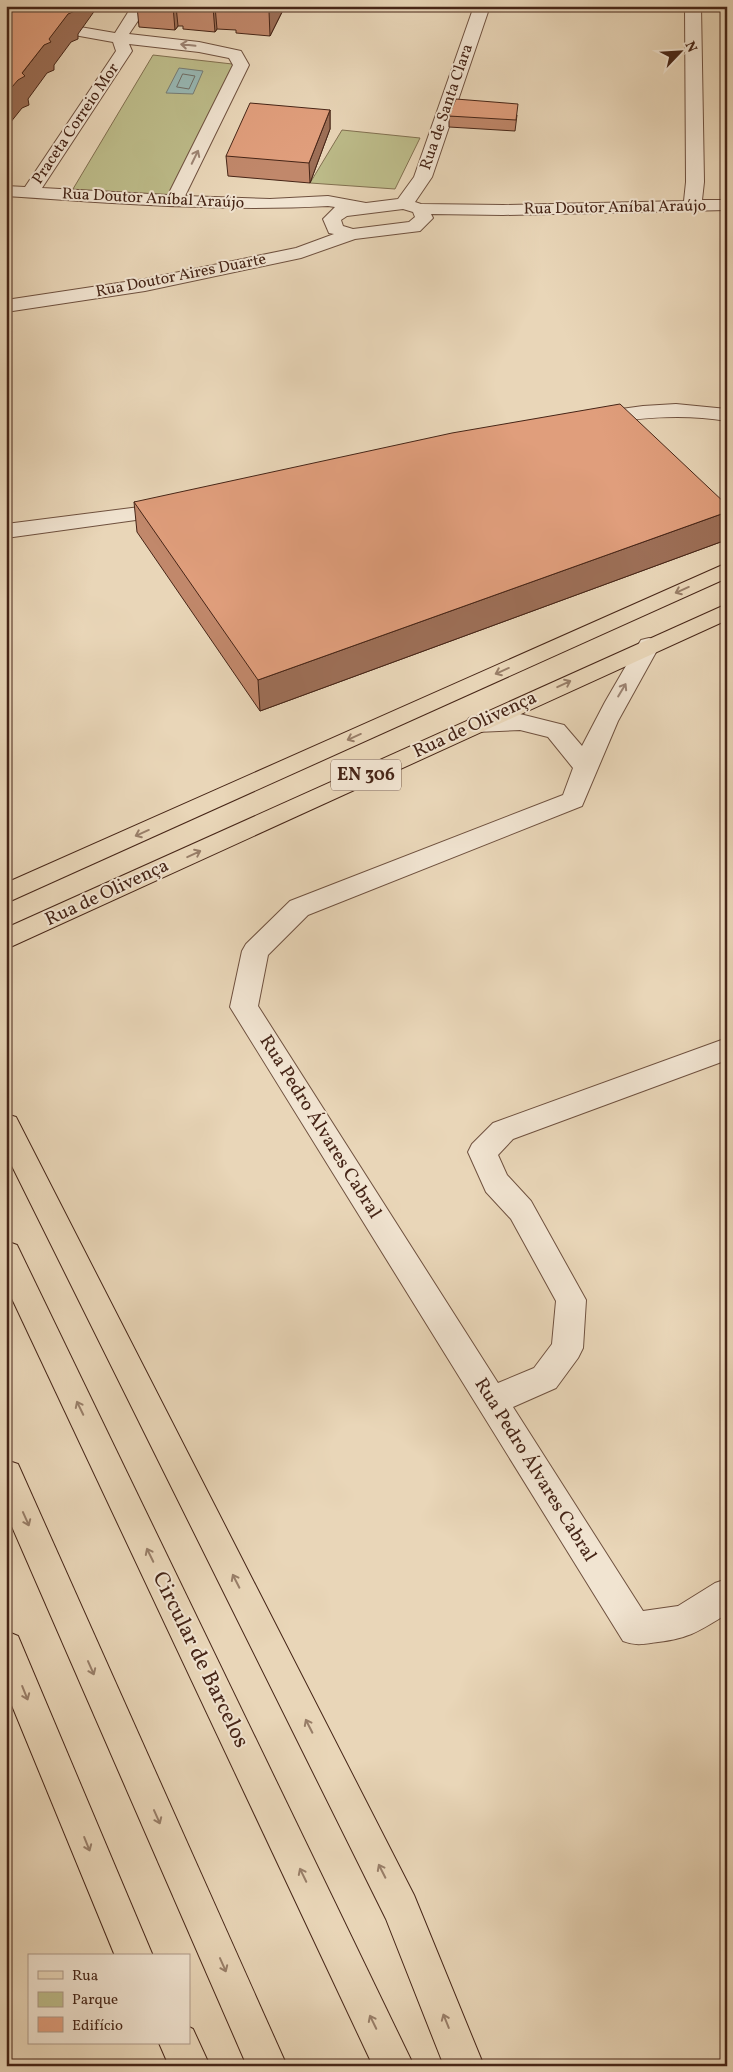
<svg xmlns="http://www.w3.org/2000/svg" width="733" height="2072" font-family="Vollkorn,serif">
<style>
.green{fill:#bdbc8a;stroke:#827050}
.water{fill:#98b8b4;stroke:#777d75}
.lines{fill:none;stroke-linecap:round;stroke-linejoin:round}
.shore{stroke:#6f6e66;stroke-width:1}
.street-casing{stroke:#6f513f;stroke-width:2}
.primary-casing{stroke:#462517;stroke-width:2}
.street{fill:#f1e4d1;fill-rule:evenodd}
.primary{fill:#e9d6b8;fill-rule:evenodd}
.wall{fill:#c1886b;stroke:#462517}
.shaded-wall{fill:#9d6f57;stroke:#462517}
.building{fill:#e09e7c;stroke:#462517}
.oneway{stroke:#9c8474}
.oneway2{stroke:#987e68}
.labels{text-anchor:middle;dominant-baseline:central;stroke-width:4;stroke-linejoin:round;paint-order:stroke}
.far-street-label{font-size:16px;fill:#462517;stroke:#f1e4d1}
.shield{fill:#f1e4d1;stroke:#795e4f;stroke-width:1}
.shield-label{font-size:18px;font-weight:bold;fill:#462517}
.street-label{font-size:19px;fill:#462517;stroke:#f1e4d1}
.near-street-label{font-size:22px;fill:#462517;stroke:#f1e4d1}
</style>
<rect width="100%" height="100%" fill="#e9d6b8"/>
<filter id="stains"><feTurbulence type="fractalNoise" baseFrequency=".004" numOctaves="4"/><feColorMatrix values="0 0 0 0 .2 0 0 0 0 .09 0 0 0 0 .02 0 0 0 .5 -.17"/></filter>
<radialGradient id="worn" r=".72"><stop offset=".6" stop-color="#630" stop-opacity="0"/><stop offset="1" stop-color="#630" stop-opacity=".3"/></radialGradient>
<!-- green -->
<g class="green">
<polygon points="153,55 241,65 174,201 70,194"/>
<polygon points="342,130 420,138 395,189 310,183"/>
</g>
<!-- water -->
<polygon class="water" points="179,68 203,71 193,94 166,93"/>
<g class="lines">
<!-- shore -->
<polygon class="shore" points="183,74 195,76 189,89 177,87"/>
<!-- street casing -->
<g class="street-casing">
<g id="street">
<path d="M 132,6 L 148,6 L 129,34 L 199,42 L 241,51 L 249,65 L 185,196 L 270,199 L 328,196 L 366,203 L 398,199 L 414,177 L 474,6 L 490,6 L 432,177 L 415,202 L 421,204 L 503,205 L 684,201 L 686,182 L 685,6 L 701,6 L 704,182 L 702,200 L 727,200 L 727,210 L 503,215 L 431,214 L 433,218 L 420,231 L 355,239 L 301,258 L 145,291 L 6,312 L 6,300 L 145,279 L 296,248 L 334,234 L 329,233 L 323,219 L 335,207 L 328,206 C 221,212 113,203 6,196 L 6,186 L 25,187 L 116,51 L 113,42 L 74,35 L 72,32 L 74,29 L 80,27 L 115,33 ZM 129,44 L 199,52 L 229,58 L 233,65 L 168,195 L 42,188 L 132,51 ZM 403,209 L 413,212 L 415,217 L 409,222 L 353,229 L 343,226 L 341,220 L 347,216 Z"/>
<path d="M 676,404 L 727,409 L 727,421 C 681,413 637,418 592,425 L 585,423 L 582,419 L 585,415 L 592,413 L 643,406 Z"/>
<polygon points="171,503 179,504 182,509 179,514 6,538 6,524"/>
<path d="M 649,638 L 657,640 L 660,645 L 618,721 L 582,806 L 308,915 L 268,955 L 258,1006 L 498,1383 L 534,1368 L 552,1344 L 556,1301 L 511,1219 L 486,1192 L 468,1152 L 472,1144 L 493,1123 L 727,1038 L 727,1060 L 513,1139 L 498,1155 L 507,1175 L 531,1201 L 586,1300 L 583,1348 L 578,1358 L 556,1388 L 513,1407 L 643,1611 L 678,1606 L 715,1583 L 727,1579 L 727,1614 C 699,1631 690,1638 658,1642 C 644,1644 636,1646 623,1641 L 230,1007 L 242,951 L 246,944 L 290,901 L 563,795 L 573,768 L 548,737 L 520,730 L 477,732 L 469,730 L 465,724 L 469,718 L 477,716 L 520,714 L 564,725 L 582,746 L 605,702 L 638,645 L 641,640 Z"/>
</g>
</g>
<!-- primary casing -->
<g class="primary-casing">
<g id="primary">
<polygon points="727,563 727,578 6,903 6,883"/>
<polygon points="727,604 727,620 6,949 6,928"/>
<polygon points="6,1114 16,1117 414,1895 484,2066 444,2066 386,1919 6,1154"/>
<polygon points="6,1241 17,1245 414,2066 373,2066 6,1286"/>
<polygon points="6,1460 18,1464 287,2066 247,2066 6,1513"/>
<polygon points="6,1631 18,1636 153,1956 115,1956 6,1691"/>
<polygon points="189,2027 193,2029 210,2066 169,2066 159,2043 189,2043"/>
</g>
</g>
<!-- street -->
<use href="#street" class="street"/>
<!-- primary -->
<use href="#primary" class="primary"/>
</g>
<!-- wall -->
<g class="wall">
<polygon points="137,6 283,6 283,10 270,36 236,33 236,30 217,29 215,32 183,29 183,26 178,26 175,30 139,27"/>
<polygon points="330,110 330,129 310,183 228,176 226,156"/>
<polygon points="517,115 515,131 449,127 449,116"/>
<polygon points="134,502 726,540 260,711 137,532"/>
</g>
<!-- shaded-wall -->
<g class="shaded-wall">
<polygon points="74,6 98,6 78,34 78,39 71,42 54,65 54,70 47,73 28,99 29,105 22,108 6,128 6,94"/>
<polygon points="173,6 176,6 178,26 175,30"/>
<polygon points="214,6 215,6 217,29 215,32 213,7"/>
<polygon points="272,6 283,6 283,10 270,36 269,11"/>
<polygon points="330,110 330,129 310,183 309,163"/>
<polygon points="727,512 726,540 260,711 258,680"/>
</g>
<!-- building -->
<g class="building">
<polygon points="6,6 74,6 73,8 75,11 68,14 49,39 51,42 44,45 22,73 25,76 18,80 6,94"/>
<polygon points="199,6 214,6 213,7"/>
<polygon points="236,6 272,6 269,11 235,8"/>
<polygon points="456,99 518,104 516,120 449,116"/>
<polygon points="250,103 330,110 309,163 226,156"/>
<polygon points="620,404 727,505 727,512 258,680 134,502 452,433"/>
</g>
<!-- one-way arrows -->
<defs><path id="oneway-shaft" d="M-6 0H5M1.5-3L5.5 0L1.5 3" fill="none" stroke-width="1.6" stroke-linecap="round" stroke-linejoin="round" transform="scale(1.25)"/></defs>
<g class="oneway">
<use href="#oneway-shaft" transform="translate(188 45) rotate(-174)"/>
<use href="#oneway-shaft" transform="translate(195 157) rotate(-64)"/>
<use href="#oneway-shaft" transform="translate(622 690) rotate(-59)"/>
</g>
<g class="oneway2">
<use href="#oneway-shaft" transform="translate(682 590) rotate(156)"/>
<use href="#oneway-shaft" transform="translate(502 671) rotate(156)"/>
<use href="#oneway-shaft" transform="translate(564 684) rotate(-25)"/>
<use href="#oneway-shaft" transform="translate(354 737) rotate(156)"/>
<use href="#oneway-shaft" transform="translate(142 833) rotate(156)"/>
<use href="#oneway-shaft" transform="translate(194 854) rotate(-25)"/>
<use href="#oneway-shaft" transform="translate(80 1408) rotate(-116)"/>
<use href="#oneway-shaft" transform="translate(26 1519) rotate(66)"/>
<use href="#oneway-shaft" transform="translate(150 1555) rotate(-116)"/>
<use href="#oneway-shaft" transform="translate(236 1581) rotate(-117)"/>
<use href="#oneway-shaft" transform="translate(91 1668) rotate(66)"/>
<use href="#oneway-shaft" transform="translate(25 1693) rotate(68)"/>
<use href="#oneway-shaft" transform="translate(309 1726) rotate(-117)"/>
<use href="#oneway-shaft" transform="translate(157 1817) rotate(66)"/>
<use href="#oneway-shaft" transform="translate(87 1844) rotate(68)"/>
<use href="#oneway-shaft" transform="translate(382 1871) rotate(-117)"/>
<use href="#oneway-shaft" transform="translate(303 1875) rotate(-116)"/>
<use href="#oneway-shaft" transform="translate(223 1965) rotate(66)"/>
<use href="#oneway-shaft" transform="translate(446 2021) rotate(-112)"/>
<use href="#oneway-shaft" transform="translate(373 2022) rotate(-116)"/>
</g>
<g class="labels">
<!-- far-street labels -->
<g class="far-street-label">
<text transform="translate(447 107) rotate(-71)">Rua de Santa Clara</text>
<text transform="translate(76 124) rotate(-56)">Praceta Correio Mor</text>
<text transform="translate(153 199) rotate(3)">Rua Doutor Aníbal Araújo</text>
<text transform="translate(615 208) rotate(-1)">Rua Doutor Aníbal Araújo</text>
<text transform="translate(181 276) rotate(-11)">Rua Doutor Aires Duarte</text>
</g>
<!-- shield labels -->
<rect class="shield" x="331" y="759.5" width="70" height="31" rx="4"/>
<g class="shield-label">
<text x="366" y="775">EN 306</text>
</g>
<!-- street labels -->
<g class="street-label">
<text transform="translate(475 725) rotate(-25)">Rua de Olivença</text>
<text transform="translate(107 893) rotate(-25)">Rua de Olivença</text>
<text transform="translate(320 1127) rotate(58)">Rua Pedro Álvares Cabral</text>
<text transform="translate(535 1470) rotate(58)">Rua Pedro Álvares Cabral</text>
</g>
<!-- near-street labels -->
<g class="near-street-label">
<text transform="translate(200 1660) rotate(64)">Circular de Barcelos</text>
</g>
</g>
<!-- margin -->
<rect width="733" height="2072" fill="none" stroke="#e9d6b8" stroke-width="25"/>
<rect x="8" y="8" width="718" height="2057" fill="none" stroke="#462517" stroke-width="2.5"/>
<rect x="12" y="12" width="708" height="2047" fill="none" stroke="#462517"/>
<!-- legend -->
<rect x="28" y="1954" width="162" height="90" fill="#f1e4d1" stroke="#ad9887"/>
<rect x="38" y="1971" width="25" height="8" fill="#e9d6b8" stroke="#ad9887"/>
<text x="72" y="1980" font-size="15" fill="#462517">Rua</text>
<rect x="38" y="1992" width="25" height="15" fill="#bdbc8a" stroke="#ad9887"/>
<text x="72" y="2004" font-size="15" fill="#462517">Parque</text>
<rect x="38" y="2017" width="25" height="15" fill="#e09e7c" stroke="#ad9887"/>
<text x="72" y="2030" font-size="15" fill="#462517">Edifício</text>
<!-- north arrow -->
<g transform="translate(680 52) rotate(65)" stroke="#f1e4d1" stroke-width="4" paint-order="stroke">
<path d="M0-4L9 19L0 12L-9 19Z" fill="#462517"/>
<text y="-8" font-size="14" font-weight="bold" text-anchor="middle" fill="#462517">N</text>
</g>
<rect width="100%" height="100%" filter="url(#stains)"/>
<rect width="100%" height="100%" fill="url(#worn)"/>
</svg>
